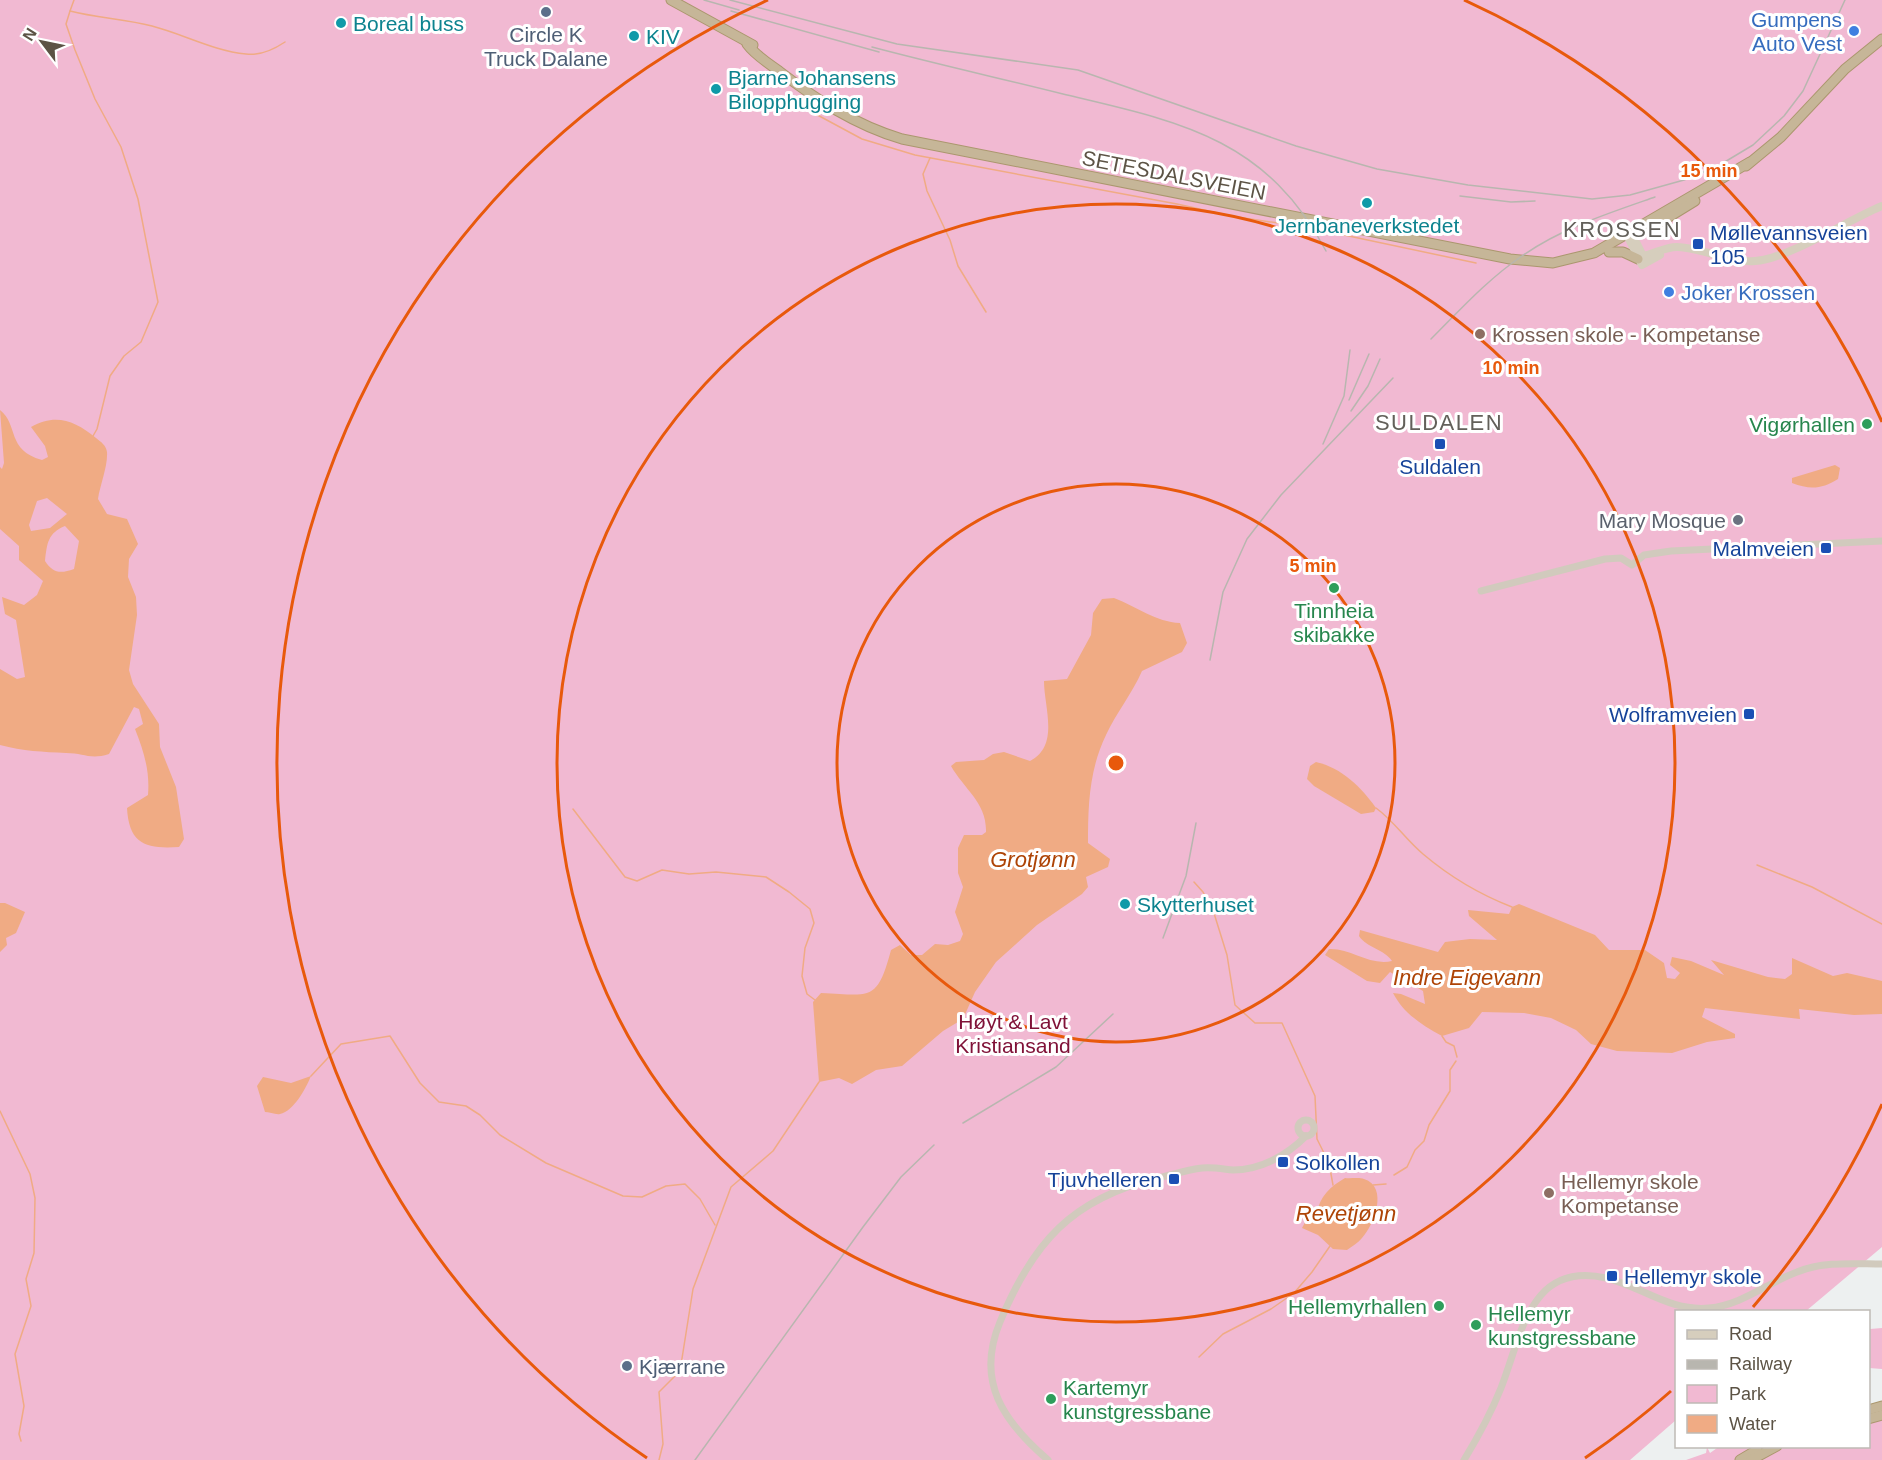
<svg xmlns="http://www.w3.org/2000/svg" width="1882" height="1460" font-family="Helvetica,sans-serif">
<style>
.green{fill:#f1b9d2}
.water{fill:#f0ab84;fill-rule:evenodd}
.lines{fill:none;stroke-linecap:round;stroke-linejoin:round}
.stream{stroke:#f0ab84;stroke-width:1.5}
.trunk-casing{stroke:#ab976e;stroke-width:11}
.tertiary{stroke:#d1cabd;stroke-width:7}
.secondary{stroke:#d6cebd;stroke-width:8}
.trunk{stroke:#c6b698;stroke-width:9}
.rail{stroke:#b8b6af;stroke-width:1.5}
.ring{fill:none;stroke:#e8590c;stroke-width:3}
.service-dot{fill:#5c6f8a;stroke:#fff;stroke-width:2}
.culture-dot{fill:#0f9aa8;stroke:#fff;stroke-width:2}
.shop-dot{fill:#3f7fe0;stroke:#fff;stroke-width:2}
.transit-dot{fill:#1a4fb4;stroke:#fff;stroke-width:2}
.education-dot{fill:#8d6e63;stroke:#fff;stroke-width:2}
.leisure-dot{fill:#2e9e5b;stroke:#fff;stroke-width:2}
.worship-dot{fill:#6b7280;stroke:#fff;stroke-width:2}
.labels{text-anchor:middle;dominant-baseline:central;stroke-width:6;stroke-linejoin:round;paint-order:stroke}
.shop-label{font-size:21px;fill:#366cbe;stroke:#fff;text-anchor:end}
.culture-label{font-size:21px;fill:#0d838f;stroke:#fff;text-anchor:start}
.service-label{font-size:21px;fill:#4e5e75;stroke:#fff}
.street-label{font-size:21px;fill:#5c5345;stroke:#fff}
.transit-label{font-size:21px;fill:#164399;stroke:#fff;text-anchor:start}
.education-label{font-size:21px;fill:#785e54;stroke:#fff;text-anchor:start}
.leisure-label{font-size:21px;fill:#27864d;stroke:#fff;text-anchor:end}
.worship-label{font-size:21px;fill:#5b616d;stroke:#fff;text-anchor:end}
.park-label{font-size:21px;fill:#801238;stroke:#fff}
.neighbourhood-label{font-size:22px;letter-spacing:1.5px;fill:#63605a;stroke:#fff}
.water-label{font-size:22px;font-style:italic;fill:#ae4406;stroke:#fff}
.centre{fill:#e8590c;stroke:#fff;stroke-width:3}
.ring-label{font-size:18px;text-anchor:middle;font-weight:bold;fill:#e8590c;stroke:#fff;stroke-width:6;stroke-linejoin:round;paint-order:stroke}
</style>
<rect width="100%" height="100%" fill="#edf0f0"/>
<!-- green -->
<g class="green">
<polygon points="0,0 1882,0 1882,1247 1806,1311 1676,1312 1676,1420 1630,1460 0,1460"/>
<polygon points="1882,1328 1882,1369 1869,1368 1869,1332 1870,1329"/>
<polygon points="1882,1401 1882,1460 1686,1460 1706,1453 1707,1447 1710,1453 1720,1446 1868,1446 1869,1405"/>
</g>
<!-- water -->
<g class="water">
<path d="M 0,410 C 19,425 6,450 42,460 L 48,457 L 45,446 L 31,427 C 56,413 75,421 96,438 C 101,442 106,445 107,452 C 108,466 100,485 98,499 L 107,514 L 127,519 L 138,544 L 129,559 L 128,577 L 136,597 L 137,615 L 129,670 L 133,684 L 159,724 L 160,747 L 176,787 L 184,839 L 179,847 C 147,849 129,845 127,808 L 148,795 C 150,771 144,752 135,729 L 143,724 L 139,709 L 134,707 L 109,754 C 90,760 84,753 66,753 C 43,752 23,751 0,745 L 0,669 L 17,679 L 25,677 L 16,620 L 5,614 L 2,597 L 24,605 L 37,595 L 43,581 L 19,560 L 19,546 L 0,529 L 0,467 L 2,469 L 4,463 ZM 47,498 L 67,514 L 50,528 L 31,531 L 29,525 L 37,501 ZM 65,526 L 79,541 L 74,569 C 60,574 53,573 45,561 C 47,543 48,533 65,526 Z"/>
<path d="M 1835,465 L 1840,468 L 1838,479 C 1822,489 1810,490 1792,483 L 1792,478 Z"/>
<path d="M 1114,598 C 1137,607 1156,622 1180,623 L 1187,643 L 1182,652 L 1142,671 C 1132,694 1116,713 1106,735 C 1089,770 1088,806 1088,843 L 1110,859 L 1108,867 L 1086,877 L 1088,887 L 1082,894 L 1037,925 L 996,962 L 975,992 L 963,1019 L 943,1031 L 902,1066 L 876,1070 L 852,1084 L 839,1078 L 819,1082 L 813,1002 L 821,993 C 870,995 877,1003 891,950 L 900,945 L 911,955 L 922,955 L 935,944 L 948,945 L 960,941 L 963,934 L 955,912 L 963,887 L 958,873 L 958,848 L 964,835 L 982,835 L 986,832 C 987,803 964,789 951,766 L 956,762 L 984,760 L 993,754 L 1004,752 L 1030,761 C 1060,746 1044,707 1044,681 L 1067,679 L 1091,635 L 1093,613 L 1102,599 Z"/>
<path d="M 1316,762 C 1342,768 1361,787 1376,808 L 1374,812 L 1361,814 L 1314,786 L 1307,779 L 1310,766 Z"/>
<polygon points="0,903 5,903 25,912 16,933 6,938 7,945 0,952"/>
<path d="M 1519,904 L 1595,935 L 1609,950 L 1645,950 L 1664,963 L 1667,978 L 1675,979 L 1680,973 L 1670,965 L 1672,957 L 1691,961 L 1724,975 L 1711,960 L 1768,977 L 1785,979 L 1792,974 L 1792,958 L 1833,976 L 1847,973 L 1882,981 L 1882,1014 L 1854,1015 L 1799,1009 L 1800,1019 L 1705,1008 L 1702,1017 L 1735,1034 L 1735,1038 L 1707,1042 L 1672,1053 L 1617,1051 L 1591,1044 L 1576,1030 L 1551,1018 L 1524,1013 L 1482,1012 L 1469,1028 L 1442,1036 C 1422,1025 1404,1014 1393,993 L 1401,994 L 1425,1004 L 1423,991 L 1390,972 L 1380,983 L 1367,981 L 1325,955 L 1329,949 C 1351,948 1369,966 1392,961 C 1384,949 1367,948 1359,936 L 1360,930 L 1438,952 L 1445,942 L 1470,939 L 1497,940 L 1469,916 L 1468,910 L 1509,914 L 1512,907 Z"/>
<path d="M 311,1076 C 306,1088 294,1111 280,1114 C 276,1115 269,1112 265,1112 L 257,1086 L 263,1077 L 291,1083 Z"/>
<path d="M 1345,1178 C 1350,1179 1359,1177 1364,1179 C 1389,1187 1374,1225 1362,1238 C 1358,1243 1352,1246 1347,1250 L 1333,1249 L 1318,1235 L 1302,1228 L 1309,1215 L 1317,1213 C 1319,1197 1331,1186 1345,1178 Z"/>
</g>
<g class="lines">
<!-- stream -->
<g class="stream">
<polyline points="70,11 74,0"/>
<polyline points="797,104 862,139 915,155 1177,204 1231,216 1311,228 1476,263"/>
<polyline points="930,158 923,174 927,191 950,240 958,266 986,312"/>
<path d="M 93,436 L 97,429 L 110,376 L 124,356 L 141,342 L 158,302 L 138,199 L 121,147 L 95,99 L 75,50 L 66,24 L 70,11 C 97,18 125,19 152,26 C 183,34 214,51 246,54 C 260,56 273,50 285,42"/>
<path d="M 1376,808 C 1394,821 1406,840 1423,854 C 1449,876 1481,895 1512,907"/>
<polyline points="573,809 625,877 637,881 662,870 689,874 716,872 766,877 789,892 810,909 814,923 805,948 802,976 807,994 815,1000"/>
<polyline points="1757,865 1812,887 1882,924"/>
<polyline points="1194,882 1203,892 1213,910 1227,955 1235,1005 1255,1023 1282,1023 1315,1096 1317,1139 1329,1163 1333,1185"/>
<polyline points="1442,1036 1446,1042 1454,1046 1457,1057"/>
<polyline points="311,1076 341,1044 390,1036 420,1083 439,1102 466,1106 480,1115 500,1135 546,1163 623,1196 642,1197 666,1186 685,1184 700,1199 715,1225"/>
<polyline points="0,1111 30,1174 35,1198 34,1253 26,1279 31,1306 15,1354 24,1406 19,1434 21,1441"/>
<polyline points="1394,1175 1407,1167 1415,1150 1424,1141 1429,1125 1450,1091 1450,1070 1456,1061"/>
<polyline points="1373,1185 1386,1184"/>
<polyline points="1199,1357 1223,1334 1271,1309 1294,1293 1312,1272 1330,1246"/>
<polyline points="659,1460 663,1444 659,1392 680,1371 693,1289 731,1187 773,1151 819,1082"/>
</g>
<!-- trunk casing -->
<g class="trunk-casing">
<g id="trunk">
<polyline points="671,0 753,45"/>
<path d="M 747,44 C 755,55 768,63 779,71 C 817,100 855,125 902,139 L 1510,259 L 1553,263 L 1594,253 L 1750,162"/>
<polyline points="1746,166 1781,137 1845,69 1882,39"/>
<polyline points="1651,228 1695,201"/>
<polyline points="1609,252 1623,252 1638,259"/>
<polyline points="1868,1410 1882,1406"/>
<polyline points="1868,1419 1882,1415"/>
<polyline points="1740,1460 1757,1450"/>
<polyline points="1751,1460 1777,1446"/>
</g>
</g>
<!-- tertiary -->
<g class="tertiary">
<polyline points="1481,591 1605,559 1621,558 1632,565 1644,555 1671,551 1882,541"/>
<circle cx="1306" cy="1128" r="8"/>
<path d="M 1048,1460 C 1004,1422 975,1382 1000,1322 C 1033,1242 1072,1199 1157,1178 C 1172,1175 1186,1170 1202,1168 C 1213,1167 1223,1169 1233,1170 C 1261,1170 1287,1155 1306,1136"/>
<path d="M 1464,1460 C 1478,1437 1491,1413 1501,1388 C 1522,1335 1529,1261 1606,1278 C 1641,1286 1670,1312 1709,1308 C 1742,1305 1767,1283 1797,1272 C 1824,1261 1854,1264 1882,1264"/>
</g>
<!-- secondary -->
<g class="secondary">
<path d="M 1627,235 L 1635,240 L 1643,256 C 1654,254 1667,246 1678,247 C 1704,248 1729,263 1755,261 C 1788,259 1848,220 1882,206"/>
<polyline points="1627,235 1642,265 1660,255"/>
</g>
<!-- trunk -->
<use href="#trunk" class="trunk"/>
<!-- rail -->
<g class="rail">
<polyline points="704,0 739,10"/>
<polyline points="730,0 897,44 1078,70 1296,146 1377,169 1468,185 1592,199 1630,195 1684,180 1718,166 1753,145 1784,116 1803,91 1845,0"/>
<polyline points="731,11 879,52"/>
<path d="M 872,47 C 936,64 999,78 1063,94 C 1177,121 1266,137 1326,251"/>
<polyline points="1460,196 1511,202 1535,201"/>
<path d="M 1431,339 C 1460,310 1488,279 1522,256 C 1562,228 1609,213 1655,197"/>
<polyline points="1349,400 1369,354"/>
<polyline points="1351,411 1368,386 1380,359"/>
<polyline points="1323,444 1344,396 1350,350"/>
<polyline points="1210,660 1223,592 1247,539 1281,495 1393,378"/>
<polyline points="1163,938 1186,876 1196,823"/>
<polyline points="963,1123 1056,1067 1113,1014"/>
<polyline points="695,1460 863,1227 901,1177 934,1145"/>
</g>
</g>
<!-- distance rings -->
<g class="ring">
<circle cx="1116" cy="763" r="279"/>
<circle cx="1116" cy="763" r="559"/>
<path d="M1882 1104A838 838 0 0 1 1753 1307M1671 1391A838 838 0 0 1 1585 1458M647 1458A838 838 0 0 1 768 0M1464 0A838 838 0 0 1 1882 422"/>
</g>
<!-- markers -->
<g class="service-dot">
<circle cx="546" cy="12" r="6"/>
<circle cx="627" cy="1366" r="6"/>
</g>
<g class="culture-dot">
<circle cx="341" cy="23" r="6"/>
<circle cx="634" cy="36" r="6"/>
<circle cx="716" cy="89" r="6"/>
<circle cx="1367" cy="203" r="6"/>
<circle cx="1125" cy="904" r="6"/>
</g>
<g class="shop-dot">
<circle cx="1854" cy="31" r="6"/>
<circle cx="1669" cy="292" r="6"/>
</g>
<g class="transit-dot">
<rect x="1692" y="238" width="12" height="12" rx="3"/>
<rect x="1434" y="438" width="12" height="12" rx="3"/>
<rect x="1820" y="542" width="12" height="12" rx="3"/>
<rect x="1743" y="708" width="12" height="12" rx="3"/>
<rect x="1277" y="1156" width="12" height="12" rx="3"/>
<rect x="1168" y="1173" width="12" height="12" rx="3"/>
<rect x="1606" y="1270" width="12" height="12" rx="3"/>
</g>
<g class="education-dot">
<circle cx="1480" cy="334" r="6"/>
<circle cx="1549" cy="1193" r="6"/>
</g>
<g class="leisure-dot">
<circle cx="1867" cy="424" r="6"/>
<circle cx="1334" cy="588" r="6"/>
<circle cx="1439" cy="1306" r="6"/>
<circle cx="1476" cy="1325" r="6"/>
<circle cx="1051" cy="1399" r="6"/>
</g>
<circle class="worship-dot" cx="1738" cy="520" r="6"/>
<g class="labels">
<!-- shop labels -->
<g class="shop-label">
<text x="1842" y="19">Gumpens<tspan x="1842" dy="24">Auto Vest</tspan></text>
<text x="1681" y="292" text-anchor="start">Joker Krossen</text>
</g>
<!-- culture labels -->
<g class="culture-label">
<text x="353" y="23">Boreal buss</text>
<text x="646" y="36">KIV</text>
<text x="728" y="77">Bjarne Johansens<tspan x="728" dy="24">Bilopphugging</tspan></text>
<text x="1367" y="225" text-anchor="middle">Jernbaneverkstedet</text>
<text x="1137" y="904">Skytterhuset</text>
</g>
<!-- service labels -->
<g class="service-label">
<text x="546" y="34">Circle K<tspan x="546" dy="24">Truck Dalane</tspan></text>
<text x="639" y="1366" text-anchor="start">Kjærrane</text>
</g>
<!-- street labels -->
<g class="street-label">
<text transform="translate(1174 175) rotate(11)">SETESDALSVEIEN</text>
</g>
<!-- transit labels -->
<g class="transit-label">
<text x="1710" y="232">Møllevannsveien<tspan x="1710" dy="24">105</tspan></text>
<text x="1440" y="466" text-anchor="middle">Suldalen</text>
<text x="1814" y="548" text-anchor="end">Malmveien</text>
<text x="1737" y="714" text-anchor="end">Wolframveien</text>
<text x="1295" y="1162">Solkollen</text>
<text x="1162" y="1179" text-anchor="end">Tjuvhelleren</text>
<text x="1624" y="1276">Hellemyr skole</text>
</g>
<!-- education labels -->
<g class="education-label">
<text x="1492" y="334">Krossen skole - Kompetanse</text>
<text x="1561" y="1181">Hellemyr skole<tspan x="1561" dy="24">Kompetanse</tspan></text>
</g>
<!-- leisure labels -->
<g class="leisure-label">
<text x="1855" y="424">Vigørhallen</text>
<text x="1334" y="610" text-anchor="middle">Tinnheia<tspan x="1334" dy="24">skibakke</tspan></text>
<text x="1427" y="1306">Hellemyrhallen</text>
<text x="1488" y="1313" text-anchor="start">Hellemyr<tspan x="1488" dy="24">kunstgressbane</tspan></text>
<text x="1063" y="1387" text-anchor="start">Kartemyr<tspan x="1063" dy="24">kunstgressbane</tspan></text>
</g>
<!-- worship labels -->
<g class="worship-label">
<text x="1726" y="520">Mary Mosque</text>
</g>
<!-- park labels -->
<g class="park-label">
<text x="1013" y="1021">Høyt &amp; Lavt<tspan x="1013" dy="24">Kristiansand</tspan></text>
</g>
<!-- neighbourhood labels -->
<g class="neighbourhood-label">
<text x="1622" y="229">KROSSEN</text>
<text x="1439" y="422">SULDALEN</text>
</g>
<!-- water labels -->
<g class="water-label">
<text x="1033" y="859">Grotjønn</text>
<text x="1467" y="977">Indre Eigevann</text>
<text x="1346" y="1213">Revetjønn</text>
</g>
</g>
<circle cx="1116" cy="763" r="9" class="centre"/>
<g class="ring-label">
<text x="1709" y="177">15 min</text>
<text x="1511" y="374">10 min</text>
<text x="1313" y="572">5 min</text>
</g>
<!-- legend -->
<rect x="1675" y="1310" width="195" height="138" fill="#ffffff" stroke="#bebab5" stroke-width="1.5"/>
<rect x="1687" y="1330" width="30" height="9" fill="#d6cebd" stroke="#bebab5" stroke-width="1.5"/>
<text x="1729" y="1340" font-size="18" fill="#5c5345">Road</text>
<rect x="1687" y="1360" width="30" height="9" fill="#b8b6af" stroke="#bebab5" stroke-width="1.5"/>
<text x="1729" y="1370" font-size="18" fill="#5c5345">Railway</text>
<rect x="1687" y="1385" width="30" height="18" fill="#f1b9d2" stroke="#bebab5" stroke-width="1.5"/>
<text x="1729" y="1400" font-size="18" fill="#5c5345">Park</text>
<rect x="1687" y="1415" width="30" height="18" fill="#f0ab84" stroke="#bebab5" stroke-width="1.5"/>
<text x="1729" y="1430" font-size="18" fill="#5c5345">Water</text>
<!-- north arrow -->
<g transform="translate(42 42) rotate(302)" stroke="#ffffff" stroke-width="4.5" paint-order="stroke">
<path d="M0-4.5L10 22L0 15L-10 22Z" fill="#5c5345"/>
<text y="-9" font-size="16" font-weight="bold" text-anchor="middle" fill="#5c5345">N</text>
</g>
</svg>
